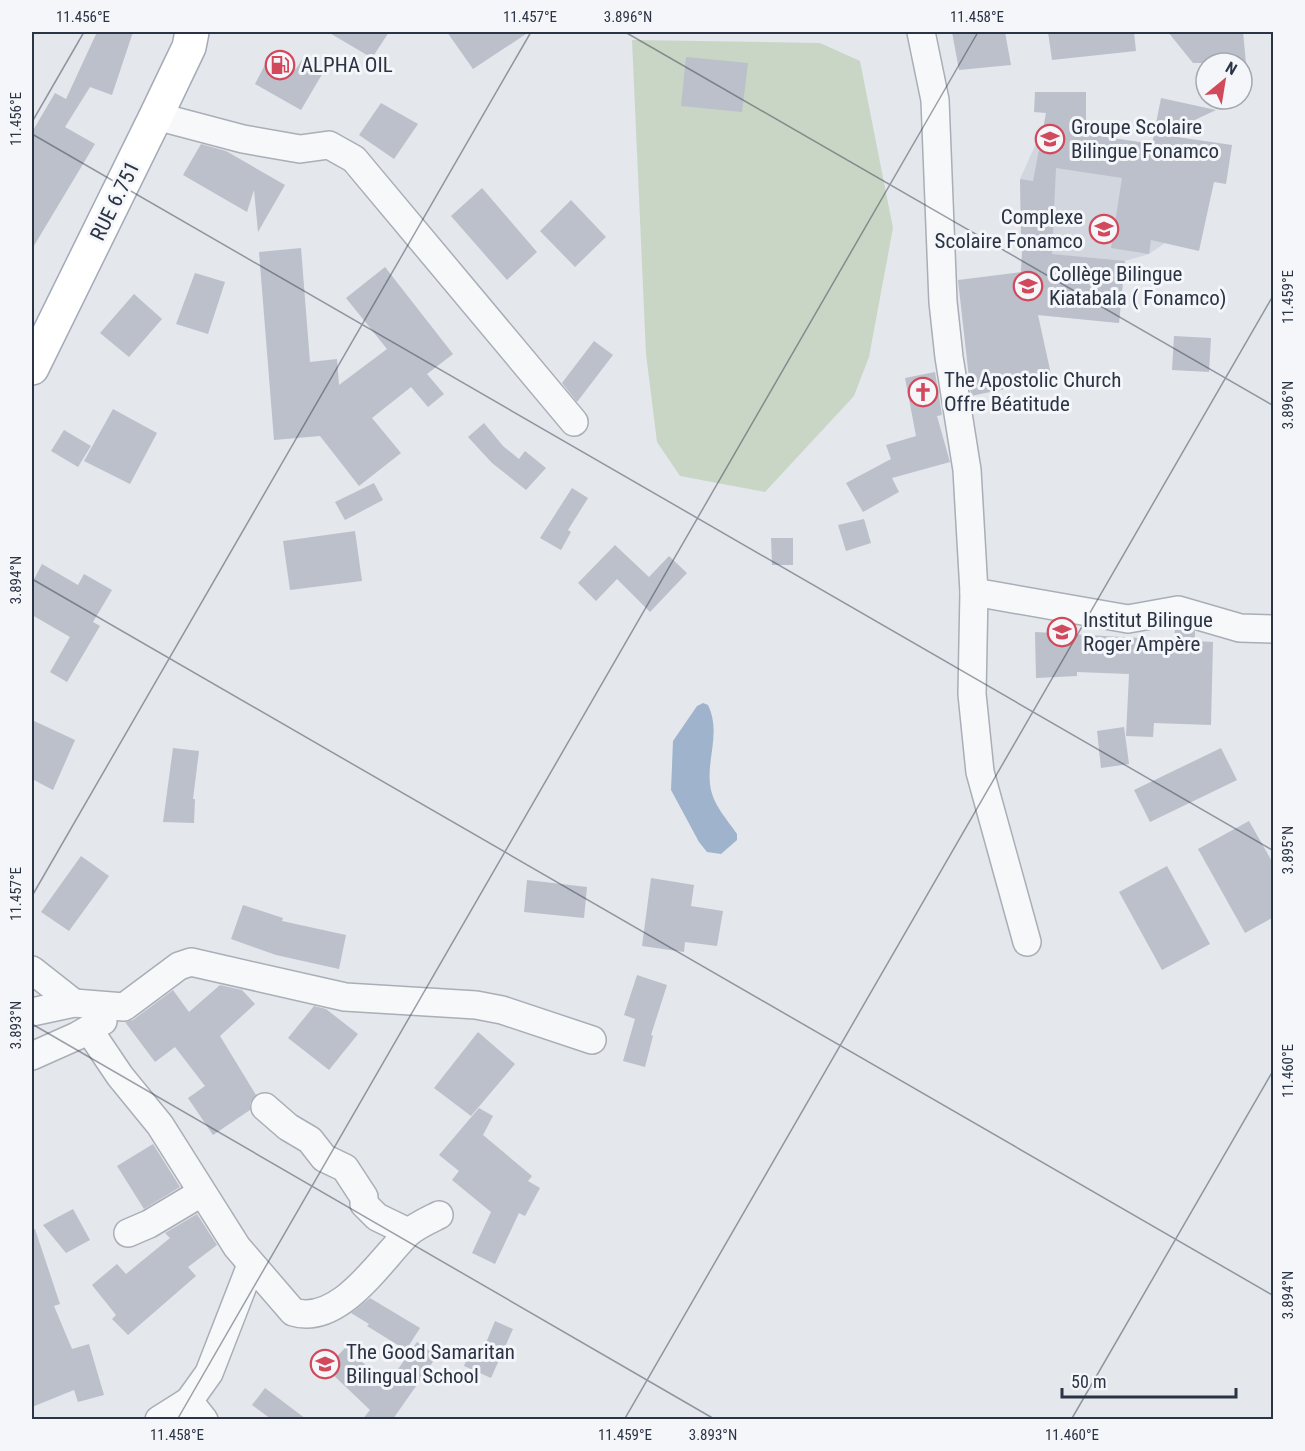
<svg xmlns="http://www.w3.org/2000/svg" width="1305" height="1451" font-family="'Roboto Condensed',sans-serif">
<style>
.built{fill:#d2d6de}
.green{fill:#c9d6c5}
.water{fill:#9fb4cc}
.building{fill:#bbc0ca}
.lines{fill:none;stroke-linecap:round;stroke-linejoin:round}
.street-casing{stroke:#a9aeb7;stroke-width:30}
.primary-casing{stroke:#a3abb8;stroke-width:36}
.street{stroke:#f7f8fa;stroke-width:27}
.primary{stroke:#fff;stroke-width:33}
.ticks{fill:none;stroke:#2b3445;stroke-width:1.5;stroke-opacity:0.45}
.labels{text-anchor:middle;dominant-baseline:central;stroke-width:6;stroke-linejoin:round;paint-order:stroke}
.poi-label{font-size:21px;fill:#2b3445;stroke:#f4f6f9;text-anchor:start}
.street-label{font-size:21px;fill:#2b3445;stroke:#f4f6f9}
.neatline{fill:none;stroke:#2b3445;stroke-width:2}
.ticks-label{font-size:15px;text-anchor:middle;fill:#2b3445}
</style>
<rect width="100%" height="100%" fill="#e4e7ec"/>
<!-- built -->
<polygon class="built" points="1043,128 1180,148 1197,221 1149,254 1125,261 1119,323 1018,313 1022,251 1020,179"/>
<!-- green -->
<polygon class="green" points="632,40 820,43 860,61 893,228 869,357 854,396 765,492 680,476 657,442 646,354"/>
<!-- water -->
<path class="water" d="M 703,703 L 708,705 C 721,732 707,757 710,784 C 712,804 727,819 737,834 L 737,840 L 721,854 L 707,852 L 699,842 L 671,790 L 673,741 L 697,706 Z"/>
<!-- building -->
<g class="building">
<polygon points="97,32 133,32 112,95 90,87 65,127 95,144 32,249 32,132 55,93 66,99"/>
<polygon points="328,32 389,32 372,58"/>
<polygon points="447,32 529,32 473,69"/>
<polygon points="952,32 1005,32 1011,65 959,70"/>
<polygon points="1048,32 1134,32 1136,51 1052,60"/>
<polygon points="1168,32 1243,32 1246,63 1193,63"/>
<polygon points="270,55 296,69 303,58 324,71 301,110 255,84"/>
<polygon points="686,57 748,63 742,112 681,106"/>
<polygon points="1035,92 1086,92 1086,134 1152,144 1161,98 1216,110 1163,135 1232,145 1226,184 1214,182 1199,251 1151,240 1149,254 1111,248 1122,178 1056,168 1052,254 1125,261 1119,323 1038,315 1052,379 971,396 958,280 1021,272 1023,236 1021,236 1020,179 1033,181 1046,113 1034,112"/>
<polygon points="381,103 418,124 394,159 359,135"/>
<polygon points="201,144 226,151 285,185 258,232 254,190 247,212 183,175"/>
<polygon points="482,188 537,252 507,280 451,216"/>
<polygon points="571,200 606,237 575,267 540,231"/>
<polygon points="301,248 310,362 337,359 339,385 387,349 346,298 385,267 453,354 427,374 444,394 428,407 411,387 372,418 401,453 359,486 320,436 274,440 259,252"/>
<polygon points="195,273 225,282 208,334 176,324"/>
<polygon points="134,294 162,319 129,357 100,333"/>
<polygon points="1174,336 1211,338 1209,372 1172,370"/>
<polygon points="594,341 613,355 577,402 562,383"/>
<polygon points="935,372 942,415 937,416 950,462 892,478 899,492 863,512 846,483 891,459 886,445 916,436 905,378"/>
<polygon points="113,409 157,433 130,484 84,461"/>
<polygon points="484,423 503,446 519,459 525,451 546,468 526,490 492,463 468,437"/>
<polygon points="64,430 91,446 78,467 51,451"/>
<polygon points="374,483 383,500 345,520 335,502"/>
<polygon points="572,488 588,498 568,530 571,532 561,550 540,538"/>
<polygon points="864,519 871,543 846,551 838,525"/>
<polygon points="355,531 362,581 290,590 283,541"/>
<polygon points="771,538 793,538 793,565 772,565"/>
<polygon points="615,545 649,577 669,556 687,573 650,612 617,579 596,601 578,583"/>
<polygon points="42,564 78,585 84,574 112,590 93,622 100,626 67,682 50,672 70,637 32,615 32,583"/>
<polygon points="1177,626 1195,631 1195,641 1213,642 1211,725 1154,723 1153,737 1126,736 1129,674 1077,672 1077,676 1036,678 1035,632 1174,640 1175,627"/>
<polygon points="32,720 75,740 53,790 32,779"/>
<polygon points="1124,727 1129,764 1101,768 1097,731"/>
<polygon points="173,748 199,751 193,799 195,799 194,823 163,822"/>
<polygon points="1221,748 1237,780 1150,822 1134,790"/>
<polygon points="1249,821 1274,865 1274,917 1245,933 1198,849"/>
<polygon points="81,856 109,876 69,931 41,912"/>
<polygon points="1167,866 1210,944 1162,970 1119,892"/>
<polygon points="651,878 694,885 691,906 723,911 717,946 685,942 684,952 642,946"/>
<polygon points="527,880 587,887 584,918 524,912"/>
<polygon points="243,905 283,918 282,921 346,935 339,969 276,955 231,939"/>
<polygon points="637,975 667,985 651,1035 653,1036 645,1067 623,1061 635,1019 624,1015"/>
<polygon points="220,985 242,990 255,1004 220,1036 256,1095 250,1103 250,1110 213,1135 188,1098 205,1086 175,1047 155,1062 125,1022 133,1020 173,990 189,1012"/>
<polygon points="314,1006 326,1009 358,1034 329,1070 288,1038"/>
<polygon points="478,1032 515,1064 471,1116 434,1088"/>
<polygon points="479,1108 493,1116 483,1135 532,1176 528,1181 540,1188 525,1216 519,1213 495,1264 472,1253 491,1212 452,1180 459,1171 439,1155"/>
<polygon points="153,1144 180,1187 144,1209 117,1166"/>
<polygon points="73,1209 90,1240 66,1253 43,1225"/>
<polygon points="197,1214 217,1245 188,1267 196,1276 128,1335 112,1319 116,1315 92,1285 117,1264 126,1274 170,1238 165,1233"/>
<polygon points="35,1229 60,1304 54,1306 72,1349 89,1344 104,1395 78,1402 74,1390 32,1407 32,1230"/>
<polygon points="370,1298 420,1328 406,1350 367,1326 369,1324 351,1313"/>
<polygon points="495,1321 513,1329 491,1378 464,1366 472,1345 483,1350"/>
<polygon points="417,1342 437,1356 393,1419 363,1419 370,1410 326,1368 346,1347 387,1385"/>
<polygon points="265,1388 306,1419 271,1419 252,1405"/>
</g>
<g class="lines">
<!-- street casing -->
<g class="street-casing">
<g id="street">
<polyline points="921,32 935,100 943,302 949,357 967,470 974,592 1128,619 1178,610 1240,628 1274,629"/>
<polyline points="156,116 243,139 300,149 329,145 354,159 574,422"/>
<polyline points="974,592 972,694 980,772 1027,942"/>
<polyline points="32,970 74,1003"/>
<polyline points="32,1012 74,1003 124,1007 179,966 191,962 345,997 476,1005 502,1010 592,1040"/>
<path d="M 89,1030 L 120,1076 L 160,1125 L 237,1247 L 293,1312 C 339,1326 379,1262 407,1234 C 415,1226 429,1220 439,1215"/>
<polyline points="32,1056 77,1036 103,1021"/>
<polyline points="265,1107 288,1127 310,1140 324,1158 345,1168 364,1197 364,1204 377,1217 408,1232"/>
<polyline points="128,1233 149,1224 201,1193"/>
<polyline points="159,1420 189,1401"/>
<polyline points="204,1420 189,1401 209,1373 251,1265"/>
</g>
</g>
<!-- primary casing -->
<g class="primary-casing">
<polyline id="primary" points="32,368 156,116 189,47 192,32"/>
</g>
<!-- street -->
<use href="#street" class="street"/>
<!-- primary -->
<use href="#primary" class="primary"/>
</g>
<!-- ticks -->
<path class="ticks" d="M 625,32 L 1274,406M 32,122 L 84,32M 32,134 L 1274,851M 32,579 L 1274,1296M 32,896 L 531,32M 32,1024 L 716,1420M 177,1420 L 978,32M 624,1420 L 1274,294M 1071,1420 L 1274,1069"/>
<!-- icons -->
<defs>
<g id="fuel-ring" transform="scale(1.5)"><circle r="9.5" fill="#f4f6f9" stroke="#d1495b" stroke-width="1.5"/><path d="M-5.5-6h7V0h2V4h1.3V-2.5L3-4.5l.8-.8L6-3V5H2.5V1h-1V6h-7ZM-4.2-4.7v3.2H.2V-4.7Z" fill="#d1495b"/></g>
<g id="school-ring" transform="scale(1.5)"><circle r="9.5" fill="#f4f6f9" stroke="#d1495b" stroke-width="1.5"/><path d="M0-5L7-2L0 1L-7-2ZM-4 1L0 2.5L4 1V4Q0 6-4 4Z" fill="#d1495b"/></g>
<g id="church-ring" transform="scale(1.5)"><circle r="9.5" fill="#f4f6f9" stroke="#d1495b" stroke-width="1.5"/><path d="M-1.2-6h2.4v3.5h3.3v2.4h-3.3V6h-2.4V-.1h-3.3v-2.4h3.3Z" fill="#d1495b"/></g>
</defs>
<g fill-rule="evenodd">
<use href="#fuel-ring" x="280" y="65"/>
<use href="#school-ring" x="1050" y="139"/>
<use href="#school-ring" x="1104" y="229"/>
<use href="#school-ring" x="1028" y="286"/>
<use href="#church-ring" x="923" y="392"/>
<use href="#school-ring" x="1062" y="632"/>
<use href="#school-ring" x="325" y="1364"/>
</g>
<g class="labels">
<!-- poi labels -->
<g class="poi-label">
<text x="301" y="65">ALPHA OIL</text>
<text x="1071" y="127">Groupe Scolaire<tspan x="1071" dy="24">Bilingue Fonamco</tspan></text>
<text x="1083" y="217" text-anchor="end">Complexe<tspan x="1083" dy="24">Scolaire Fonamco</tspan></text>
<text x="1049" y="274">Collège Bilingue<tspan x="1049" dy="24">Kiatabala ( Fonamco)</tspan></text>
<text x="944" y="380">The Apostolic Church<tspan x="944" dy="24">Offre Béatitude</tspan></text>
<text x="1083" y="620">Institut Bilingue<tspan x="1083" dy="24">Roger Ampère</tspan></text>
<text x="346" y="1352">The Good Samaritan<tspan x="346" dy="24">Bilingual School</tspan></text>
</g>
<!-- street labels -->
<g class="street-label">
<text transform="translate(115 201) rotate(-64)">RUE 6.751</text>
</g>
</g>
<!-- border -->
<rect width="1305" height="1451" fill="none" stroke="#f4f6f9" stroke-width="66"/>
<!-- north arrow -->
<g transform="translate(1224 81) rotate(30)"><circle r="28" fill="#f4f6f9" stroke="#a4a8b1" stroke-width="1.5"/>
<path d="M0-4.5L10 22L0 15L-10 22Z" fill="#d1495b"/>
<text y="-9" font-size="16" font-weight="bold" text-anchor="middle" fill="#2b3445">N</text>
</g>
<!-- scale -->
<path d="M1062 1388v9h174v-9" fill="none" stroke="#2b3445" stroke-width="3"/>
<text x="1071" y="1388" font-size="18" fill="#2b3445" stroke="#f4f6f9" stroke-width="4.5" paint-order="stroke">50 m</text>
<rect x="33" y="33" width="1239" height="1385" class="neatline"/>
<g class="ticks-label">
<text x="83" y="22">11.456°E</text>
<text x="530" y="22">11.457°E</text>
<text x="628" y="22">3.896°N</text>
<text x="977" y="22">11.458°E</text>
<text transform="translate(16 119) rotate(-90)" y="5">11.456°E</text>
<text transform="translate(1288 297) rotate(-90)" y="5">11.459°E</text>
<text transform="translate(1288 405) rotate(-90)" y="5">3.896°N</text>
<text transform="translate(16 580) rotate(-90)" y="5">3.894°N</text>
<text transform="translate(1288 850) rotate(-90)" y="5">3.895°N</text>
<text transform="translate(16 894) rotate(-90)" y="5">11.457°E</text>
<text transform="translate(16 1025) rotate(-90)" y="5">3.893°N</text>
<text transform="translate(1288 1071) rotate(-90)" y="5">11.460°E</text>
<text transform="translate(1288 1295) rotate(-90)" y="5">3.894°N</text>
<text x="177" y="1440">11.458°E</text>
<text x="625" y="1440">11.459°E</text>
<text x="713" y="1440">3.893°N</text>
<text x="1072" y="1440">11.460°E</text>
</g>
</svg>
